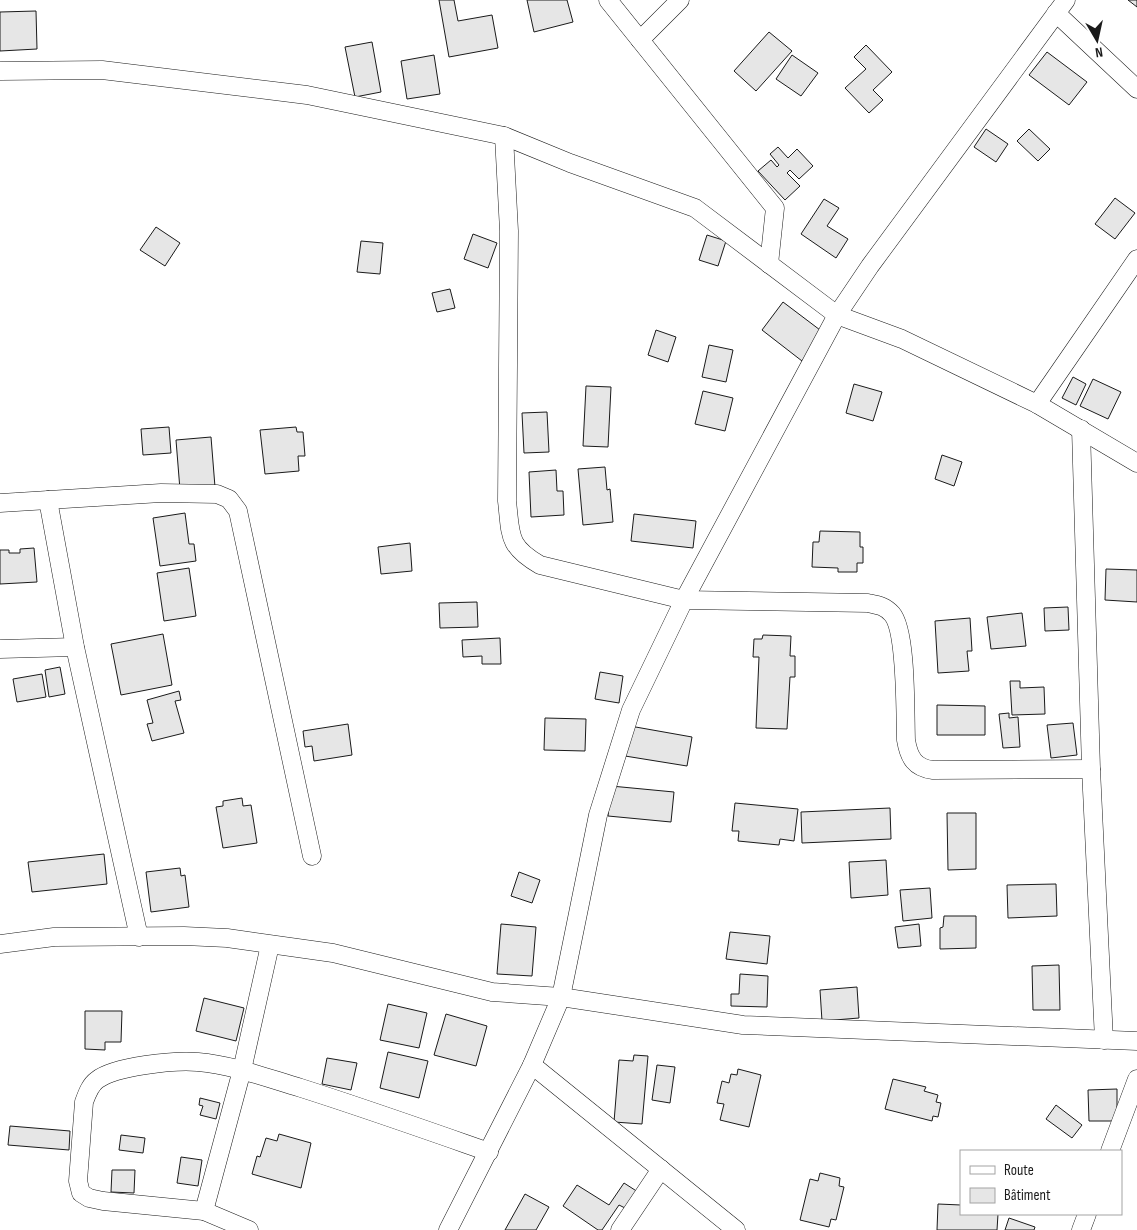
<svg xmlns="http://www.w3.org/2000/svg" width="1137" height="1230" font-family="'Sofia Sans Condensed',sans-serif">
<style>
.building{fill:#e6e6e6;stroke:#1a1a1a}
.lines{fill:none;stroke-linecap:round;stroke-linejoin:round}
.street-casing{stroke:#1a1a1a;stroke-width:19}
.street{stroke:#fff;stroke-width:18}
</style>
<rect width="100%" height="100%" fill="#fff"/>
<!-- building -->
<g class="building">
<polygon points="439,0 454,0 458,21 492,15 498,48 449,57"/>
<polygon points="527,0 567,0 573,22 534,32"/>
<polygon points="1128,0 1137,0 1137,7"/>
<polygon points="36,11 37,49 0,51 0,12"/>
<polygon points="769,32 792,51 756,91 734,71"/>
<polygon points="372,42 381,92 355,97 345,47"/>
<polygon points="866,45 892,72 873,90 883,100 869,113 845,88 866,69 854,57"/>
<polygon points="1047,52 1087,82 1069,105 1029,75"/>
<polygon points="434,55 440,94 407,99 401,61"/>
<polygon points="792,55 818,73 801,96 776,79"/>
<polygon points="986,129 1008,144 996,162 974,147"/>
<polygon points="1029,129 1050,149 1038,161 1017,141"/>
<polygon points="778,147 788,158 797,149 813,166 799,179 790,170 787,173 800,186 785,200 758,171 771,160 777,167 779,165 770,154"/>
<polygon points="1115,198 1135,213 1115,239 1095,224"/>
<polygon points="824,199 839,208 827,226 848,239 836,258 801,234"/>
<polygon points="156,227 180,243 165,266 140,250"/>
<polygon points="473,234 497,243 488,268 464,259"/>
<polygon points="707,235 726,241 718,266 699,260"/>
<polygon points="361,241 383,243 380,274 357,272"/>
<polygon points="450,289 455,308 437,312 432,293"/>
<polygon points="783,302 824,333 802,361 762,330"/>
<polygon points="656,330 676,337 668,362 648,355"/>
<polygon points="709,345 733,350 726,382 702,377"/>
<polygon points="1073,377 1086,384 1076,405 1062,398"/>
<polygon points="1093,379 1121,392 1108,419 1080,406"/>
<polygon points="854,384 882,392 873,421 846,413"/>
<polygon points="586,386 611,387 608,447 583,446"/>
<polygon points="703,391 733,398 725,431 695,424"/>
<polygon points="547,412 549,452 524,453 522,413"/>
<polygon points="169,427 171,453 143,455 141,429"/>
<polygon points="296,427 297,432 303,432 305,456 298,456 299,471 265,474 260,430"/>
<polygon points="211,437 215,487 180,490 176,440"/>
<polygon points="942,455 962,462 954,486 935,479"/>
<polygon points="605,467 607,490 610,489 613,522 583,525 578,469"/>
<polygon points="556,470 557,491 563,491 564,515 531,517 529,472"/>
<polygon points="185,513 189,544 194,544 196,561 160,566 153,518"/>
<polygon points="634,514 696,521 693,548 631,541"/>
<polygon points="820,531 860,532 860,547 863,547 863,563 857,563 857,572 838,572 838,568 812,567 813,542 819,542"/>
<polygon points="410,543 412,571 381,574 378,547"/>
<polygon points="34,548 37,582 0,584 0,550 9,550 9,553 20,553 20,549"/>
<polygon points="189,568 196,616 164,621 157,573"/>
<polygon points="1106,569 1137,570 1137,602 1105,600"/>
<polygon points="477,602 478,627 440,628 439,603"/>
<polygon points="1068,607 1069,630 1045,631 1044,608"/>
<polygon points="1022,613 1026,646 991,649 987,617"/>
<polygon points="970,618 972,651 967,651 969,671 938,673 935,621"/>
<polygon points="163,634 172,685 121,695 111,644"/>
<polygon points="763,635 791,636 790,656 795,656 795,677 790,677 787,729 756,728 759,657 753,657 754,639 762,639"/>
<polygon points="500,638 501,664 482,664 482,656 463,657 462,640"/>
<polygon points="60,667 65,694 49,697 45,670"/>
<polygon points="600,672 623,676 619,703 595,699"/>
<polygon points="42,674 46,697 17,702 13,679"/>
<polygon points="1010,681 1020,681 1020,688 1044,687 1045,714 1012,715"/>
<polygon points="179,691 181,700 175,701 184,733 152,741 147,724 153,723 147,700"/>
<polygon points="937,705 985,706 985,735 937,735"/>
<polygon points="1009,713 1009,718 1018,717 1020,747 1003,748 999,714"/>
<polygon points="545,718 586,719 585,751 544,750"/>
<polygon points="1073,723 1077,755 1051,758 1047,725"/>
<polygon points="348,724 352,755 314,761 312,746 305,747 303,731"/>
<polygon points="630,726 692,737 687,766 625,756"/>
<polygon points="611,786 674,792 671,822 608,816"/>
<polygon points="242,798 243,806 251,805 257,843 223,848 216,807 223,806 223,801"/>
<polygon points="735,803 798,809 794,841 780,839 779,845 738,841 739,831 732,831"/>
<polygon points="890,808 891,839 802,843 801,812"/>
<polygon points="947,813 976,813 976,869 948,870"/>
<polygon points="104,854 107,884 32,892 28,862"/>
<polygon points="886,860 888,895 851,898 849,862"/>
<polygon points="180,868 181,876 185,875 189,907 151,912 146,872"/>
<polygon points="519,872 540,880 532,903 511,896"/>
<polygon points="1056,884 1057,916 1008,918 1007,885"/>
<polygon points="930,888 932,918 903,921 900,890"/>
<polygon points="944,916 976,916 976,948 940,949 940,928 943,927"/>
<polygon points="501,924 536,927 532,976 497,974"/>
<polygon points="919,924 921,946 898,948 895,927"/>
<polygon points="730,932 770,936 767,964 726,959"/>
<polygon points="1059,965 1060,1010 1033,1010 1032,966"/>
<polygon points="740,974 768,976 767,1007 731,1006 731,994 739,994"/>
<polygon points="857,987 859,1018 822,1021 820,990"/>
<polygon points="204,998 244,1008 236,1041 196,1031"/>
<polygon points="388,1004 427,1013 419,1048 380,1040"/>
<polygon points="85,1011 122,1011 121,1042 105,1042 105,1050 85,1049"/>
<polygon points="446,1014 487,1026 476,1066 434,1055"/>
<polygon points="388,1052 428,1061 419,1098 380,1088"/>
<polygon points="634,1055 648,1056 642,1124 614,1122 619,1060 633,1061"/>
<polygon points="327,1058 357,1063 351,1090 322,1084"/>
<polygon points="657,1065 675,1067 670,1103 652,1100"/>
<polygon points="738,1069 761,1075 749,1127 720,1120 724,1104 717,1103 722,1081 729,1083 731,1074 737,1075"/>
<polygon points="893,1079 926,1087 924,1091 938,1095 936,1102 941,1103 938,1117 933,1116 932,1121 885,1109"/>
<polygon points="1117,1089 1117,1121 1089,1121 1088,1090"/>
<polygon points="200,1098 220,1103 216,1119 200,1115 203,1106 199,1105"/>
<polygon points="1056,1105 1082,1125 1072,1138 1046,1119"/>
<polygon points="10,1126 70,1131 69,1150 8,1145"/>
<polygon points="279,1134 311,1143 301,1188 252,1174 257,1156 260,1157 266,1138 277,1141"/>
<polygon points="121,1135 145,1138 143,1153 119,1150"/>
<polygon points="181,1157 202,1160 198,1186 177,1183"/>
<polygon points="112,1170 135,1170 134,1193 111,1192"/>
<polygon points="820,1173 840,1178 839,1186 844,1187 836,1220 831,1219 829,1227 800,1220 810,1179 818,1181"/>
<polygon points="624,1183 638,1192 627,1209 619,1205 602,1230 598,1230 563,1206 577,1185 609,1205"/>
<polygon points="525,1194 549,1207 536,1230 505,1230"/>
<polygon points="938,1204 961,1205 961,1214 998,1214 997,1230 937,1230"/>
<polygon points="1009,1218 1035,1227 1034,1230 1005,1230"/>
</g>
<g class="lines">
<!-- street casing -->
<g class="street-casing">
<g id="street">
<polyline points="608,0 775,208 769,264"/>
<polyline points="1056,13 1137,89"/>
<polyline points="640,40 680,0"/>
<polyline points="0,71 102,70 307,95 504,136 570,163 695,208 837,315 902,339 1037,404 1137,463"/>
<path d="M 504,136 L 509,231 L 507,501 C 511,535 507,546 540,565 L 684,600 L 868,603 C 878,605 885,606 892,614 C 907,631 905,714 906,740 C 909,758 915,768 933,770 L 1091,769"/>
<polyline points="1037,404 1137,259"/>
<polyline points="1081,429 1091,769 1104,1040"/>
<polyline points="48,500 75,647 139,937"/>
<polyline points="0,503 161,493 217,494 229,499 238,511 312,856"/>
<polyline points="0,649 75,647"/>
<polyline points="0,944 54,937 184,936 227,938 333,953 492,992 561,997 743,1025 1137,1041"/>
<polyline points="532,1065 736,1230"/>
<polyline points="1110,1151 1137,1079"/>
<polyline points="204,1211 242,1070 270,945"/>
<path d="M 249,1230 L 204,1211 L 103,1201 L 89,1198 L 81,1193 L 78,1181 L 84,1102 C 87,1094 90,1085 97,1080 C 115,1066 175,1060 198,1062 C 233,1065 267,1078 301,1088 C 364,1108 426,1130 489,1152"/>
<polyline points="448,1230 532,1065 561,997 598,815 631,710 684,600 837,315 870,266 1066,0"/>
<polyline points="620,1230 661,1169"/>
<polyline points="1081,1230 1087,1214"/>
</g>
</g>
<!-- street -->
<use href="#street" class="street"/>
</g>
<!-- legend -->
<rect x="960" y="1150" width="162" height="65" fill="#ffffff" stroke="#a3a3a3"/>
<rect x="970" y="1166" width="25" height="8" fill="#ffffff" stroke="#a3a3a3"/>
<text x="1004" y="1175" font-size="15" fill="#1a1a1a">Route</text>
<rect x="970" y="1188" width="25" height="15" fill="#e6e6e6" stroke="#a3a3a3"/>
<text x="1004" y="1200" font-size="15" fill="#1a1a1a">Bâtiment</text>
<!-- north arrow -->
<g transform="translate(1097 40) rotate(171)" stroke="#ffffff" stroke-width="4" paint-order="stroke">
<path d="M0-4L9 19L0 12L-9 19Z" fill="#1a1a1a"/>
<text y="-8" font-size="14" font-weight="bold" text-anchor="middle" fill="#1a1a1a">N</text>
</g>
</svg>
